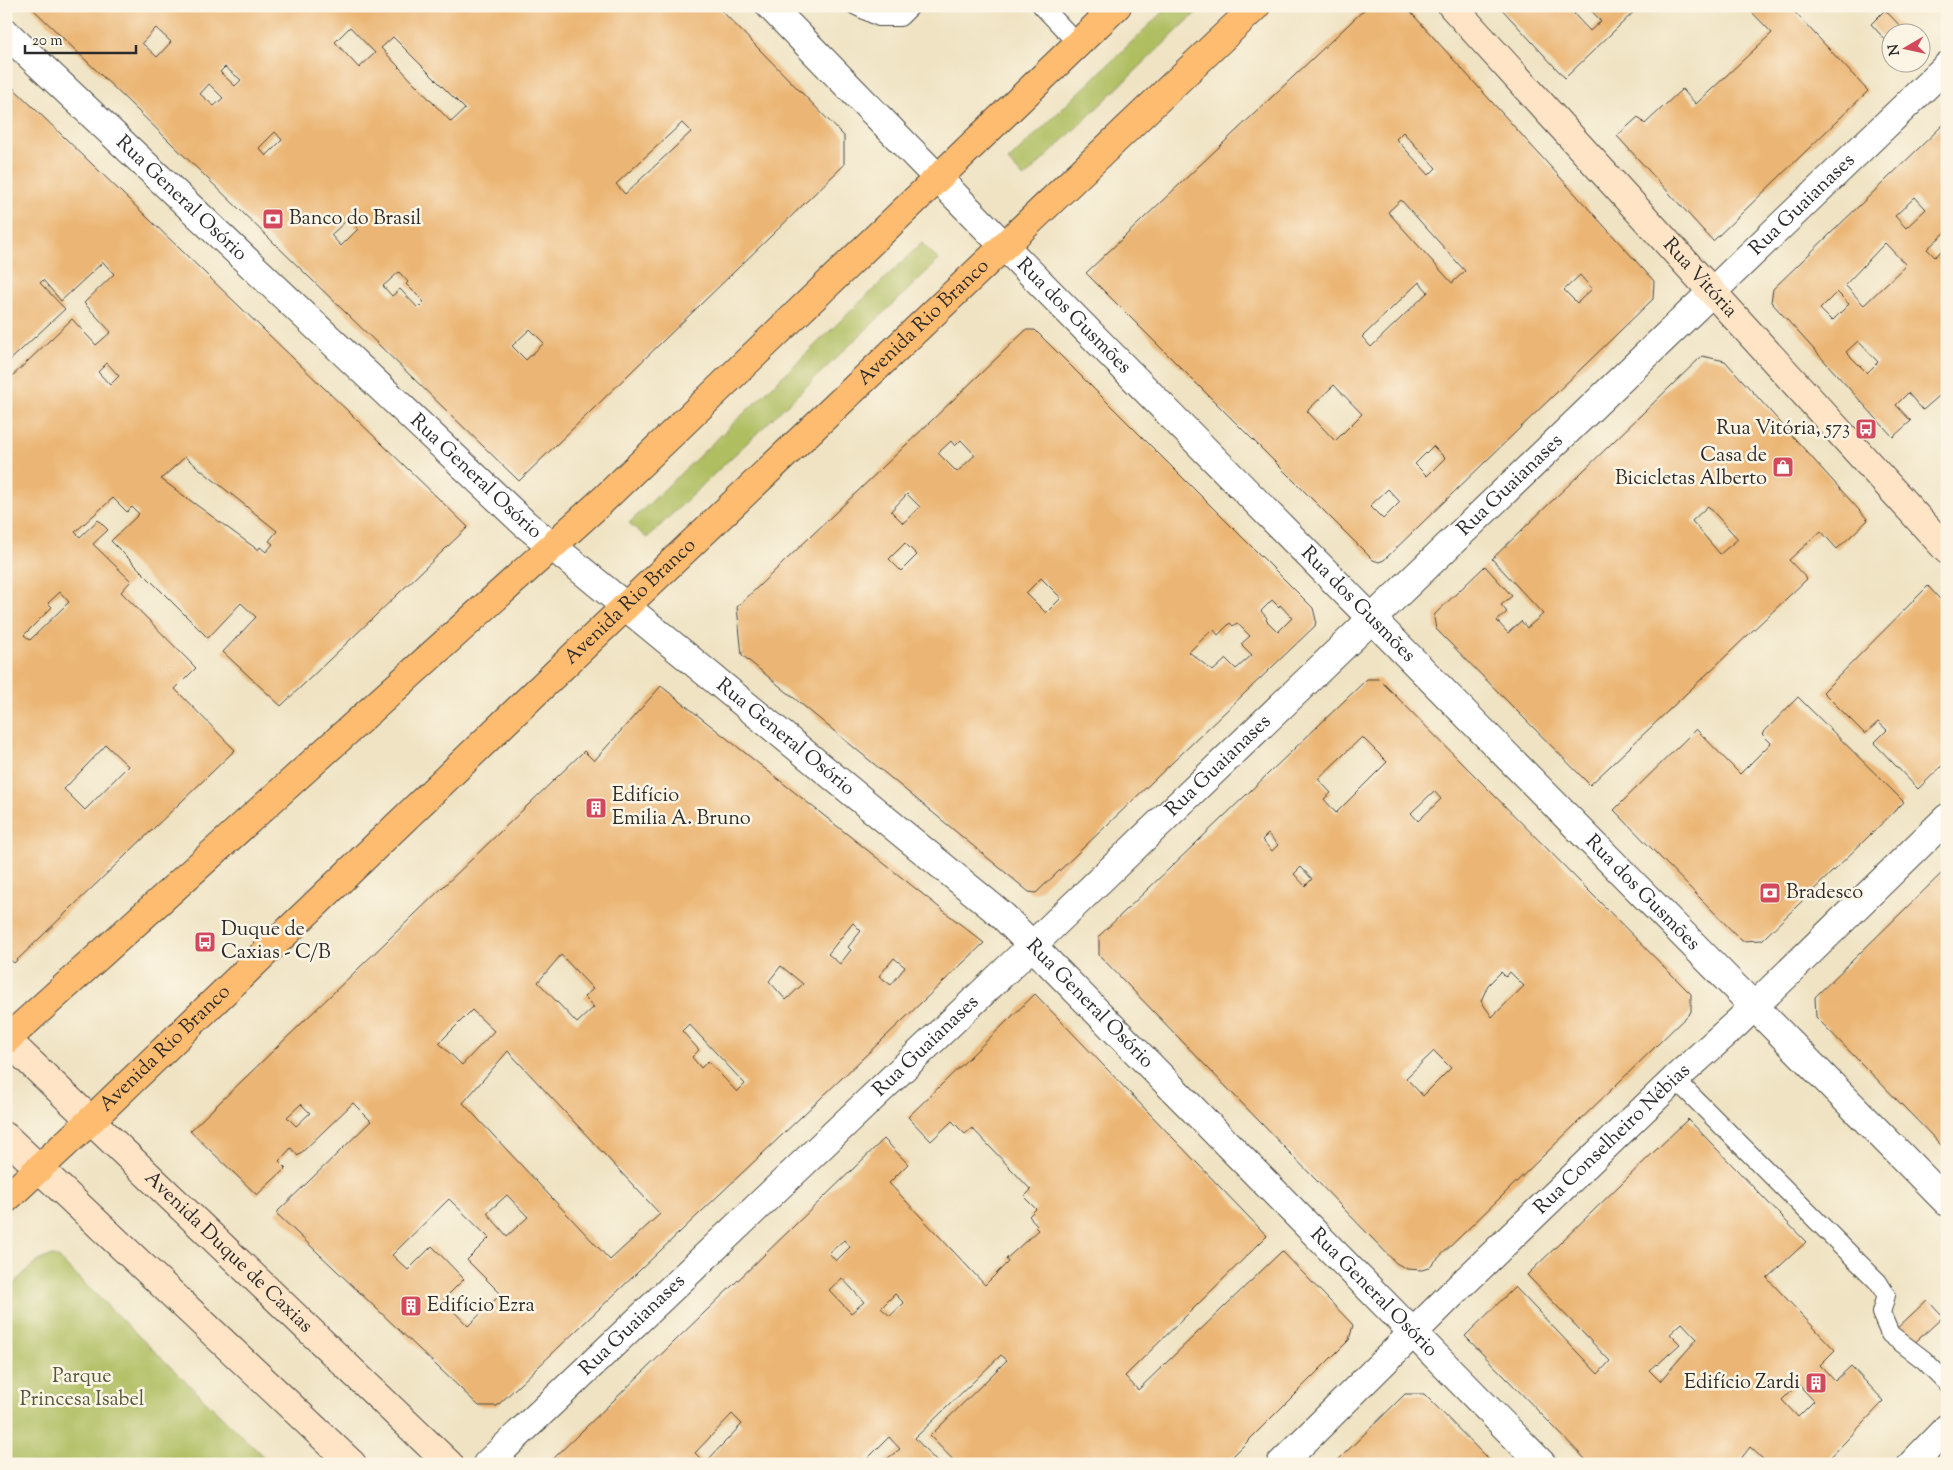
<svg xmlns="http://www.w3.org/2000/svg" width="1953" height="1470" font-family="'Sorts Mill Goudy',serif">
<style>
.green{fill:#afbe61;stroke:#6d7446}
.building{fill:#ebb675;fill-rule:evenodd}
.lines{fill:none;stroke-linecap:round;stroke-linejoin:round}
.lane-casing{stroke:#484742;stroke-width:20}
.street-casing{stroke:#484742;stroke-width:30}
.secondary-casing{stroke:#484742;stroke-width:30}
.primary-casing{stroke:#484742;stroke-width:30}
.lane{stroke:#fff;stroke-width:18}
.street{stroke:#fff;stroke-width:28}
.secondary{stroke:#ffe4c6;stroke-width:28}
.primary{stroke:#febc70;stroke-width:28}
.labels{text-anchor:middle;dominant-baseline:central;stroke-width:5;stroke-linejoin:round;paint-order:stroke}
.street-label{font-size:20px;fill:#2b2b2b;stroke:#fcf5e5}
.poi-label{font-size:20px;fill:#2b2b2b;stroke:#fcf5e5;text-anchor:start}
.park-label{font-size:20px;fill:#53573b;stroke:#fcf5e5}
</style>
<rect width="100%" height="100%" fill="#fcf5e5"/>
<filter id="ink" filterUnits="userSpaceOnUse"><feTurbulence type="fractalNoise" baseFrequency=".02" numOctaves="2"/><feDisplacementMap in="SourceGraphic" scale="10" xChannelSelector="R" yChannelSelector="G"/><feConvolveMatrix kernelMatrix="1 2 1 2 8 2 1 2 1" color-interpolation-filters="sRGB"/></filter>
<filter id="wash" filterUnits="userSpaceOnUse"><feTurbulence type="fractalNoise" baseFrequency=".0096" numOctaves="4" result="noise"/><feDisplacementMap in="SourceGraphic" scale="20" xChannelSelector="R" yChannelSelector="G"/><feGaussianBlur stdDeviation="1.12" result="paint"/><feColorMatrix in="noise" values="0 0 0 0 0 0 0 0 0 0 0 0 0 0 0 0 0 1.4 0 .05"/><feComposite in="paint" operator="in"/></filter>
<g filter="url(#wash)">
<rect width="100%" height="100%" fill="#efe3c3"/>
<!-- green -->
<g class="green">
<polygon points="1169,6 1203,6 1024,178 1008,161"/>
<polygon points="922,243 939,260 647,538 629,523"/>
<path d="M 54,1256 L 58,1258 L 271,1464 L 6,1464 L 6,1292 C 19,1280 35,1257 54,1256 Z"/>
</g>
<g id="blocks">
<!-- building -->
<g class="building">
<path d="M 30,6 L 717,6 L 844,136 L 844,165 L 519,481 ZM 350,27 L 375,53 L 359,68 L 335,42 ZM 156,28 L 171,42 L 157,57 L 142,43 ZM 393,37 L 465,109 L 451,122 L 381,48 ZM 225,67 L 241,80 L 235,86 L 220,72 ZM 209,84 L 223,98 L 214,106 L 200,94 ZM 682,123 L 691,132 L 625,194 L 616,184 ZM 275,132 L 282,140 L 266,156 L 259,148 ZM 348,219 L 358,229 L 341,246 L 331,235 ZM 399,272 L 408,282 L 406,284 L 424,302 L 418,308 L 400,289 L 392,296 L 383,286 ZM 530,329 L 544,343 L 526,360 L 512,346 Z"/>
<path d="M 1368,6 L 1405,6 L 1654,281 L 1653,299 L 1384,560 L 1379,562 L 1373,560 L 1086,273 ZM 1403,132 L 1436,168 L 1429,175 L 1396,139 ZM 1401,200 L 1465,271 L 1452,283 L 1388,212 ZM 1580,275 L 1592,289 L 1577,303 L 1564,290 ZM 1419,282 L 1428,292 L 1371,347 L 1362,337 ZM 1334,385 L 1362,414 L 1335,441 L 1307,411 ZM 1433,446 L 1445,458 L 1427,476 L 1415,464 ZM 1388,489 L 1400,502 L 1383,519 L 1370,506 Z"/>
<polygon points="1499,6 1583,6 1574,14 1590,31 1601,21 1587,6 1640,6 1565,78"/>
<polygon points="1746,6 1789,6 1868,91 1713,241 1617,136 1638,117 1645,124 1682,89 1696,104 1772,33"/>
<polygon points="1885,10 1904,30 1901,32 1890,32 1889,44 1871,24"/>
<path d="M 6,81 L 468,527 L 281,706 L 223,652 L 256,617 L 241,603 L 208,638 L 111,541 L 139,514 L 132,507 L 127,512 L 113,498 L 75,532 L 80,537 L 98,520 L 108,530 L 93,544 L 131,581 L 121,592 L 196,668 L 175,689 L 235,750 L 14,963 L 6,956 L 6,382 L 72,319 L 96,345 L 111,332 L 84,303 L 114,274 L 103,262 L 61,301 L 43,280 L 40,283 L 65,309 L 6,364 ZM 107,363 L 119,376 L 110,385 L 98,372 ZM 185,457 L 277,531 L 269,541 L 273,544 L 266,552 L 260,547 L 258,550 L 161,479 ZM 60,592 L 69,602 L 30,640 L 24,635 L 52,607 L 48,603 ZM 106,745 L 128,766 L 85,810 L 64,789 Z"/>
<path d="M 1947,121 L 1947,185 L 1943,189 L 1947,193 L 1947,231 L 1927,249 L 1935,257 L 1947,246 L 1947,389 L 1923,410 L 1908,393 L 1896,405 L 1911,421 L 1893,437 L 1771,302 L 1773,289 ZM 1915,197 L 1926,209 L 1906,228 L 1895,216 ZM 1885,243 L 1906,265 L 1864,305 L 1845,285 ZM 1837,292 L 1849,304 L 1832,321 L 1820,309 ZM 1858,341 L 1878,362 L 1867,373 L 1846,352 Z"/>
<path d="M 1026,330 L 1035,330 L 1313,608 L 1316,620 L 1315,626 L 1036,893 L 1029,892 L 742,655 L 737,607 ZM 961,440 L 975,455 L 957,472 L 938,453 L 951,441 L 955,446 ZM 907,494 L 920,507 L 903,523 L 891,511 ZM 905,543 L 917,555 L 901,571 L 889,559 ZM 1041,578 L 1061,598 L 1046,613 L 1026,593 ZM 1272,600 L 1279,607 L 1280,605 L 1292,618 L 1278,632 L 1266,620 L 1267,618 L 1261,611 ZM 1230,623 L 1233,626 L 1237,623 L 1250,636 L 1241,644 L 1252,655 L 1236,669 L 1226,659 L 1213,671 L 1189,652 L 1213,629 L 1218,635 Z"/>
<path d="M 1702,356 L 1725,361 L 1868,520 L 1837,549 L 1821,531 L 1789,560 L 1807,579 L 1590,785 L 1436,629 L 1434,618 L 1435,614 L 1485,566 L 1512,596 L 1501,605 L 1507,612 L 1497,621 L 1508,633 L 1521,621 L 1527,628 L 1543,614 L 1492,559 ZM 1708,506 L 1738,539 L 1720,554 L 1692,521 Z"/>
<polygon points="1928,586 1947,607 1947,761 1918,789 1874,743 1887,730 1878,722 1865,734 1823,692"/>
<path d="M 1367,679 L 1379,679 L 1691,994 L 1691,1012 L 1428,1268 L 1422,1270 L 1407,1269 L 1396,1263 L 1099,955 L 1099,936 ZM 1362,737 L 1387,762 L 1336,813 L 1324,799 L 1331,793 L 1318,779 ZM 1434,791 L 1441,799 L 1418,821 L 1411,813 ZM 1268,834 L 1278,845 L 1272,851 L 1262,840 ZM 1301,867 L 1312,879 L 1305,886 L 1294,874 ZM 1501,972 L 1506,977 L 1510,972 L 1524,986 L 1492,1017 L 1481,1001 L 1488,985 ZM 1434,1051 L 1451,1068 L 1423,1096 L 1406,1078 Z"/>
<path d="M 661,686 L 984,943 L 497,1406 L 479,1406 L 276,1213 L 371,1121 L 353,1103 L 298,1156 L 291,1148 L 279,1161 L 286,1168 L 257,1195 L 190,1131 L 584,751 L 594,761 ZM 853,923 L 861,931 L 848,947 L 851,950 L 840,964 L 828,954 ZM 561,955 L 593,989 L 584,997 L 594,1007 L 577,1023 L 538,982 ZM 894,958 L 905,967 L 891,985 L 879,976 ZM 781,966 L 803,984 L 786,1000 L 769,981 ZM 472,1010 L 494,1031 L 462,1065 L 439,1043 ZM 689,1024 L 745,1084 L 737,1092 L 708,1061 L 701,1068 L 692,1057 L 699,1050 L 682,1031 ZM 508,1051 L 660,1214 L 610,1260 L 463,1103 ZM 301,1104 L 310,1113 L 296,1126 L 287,1117 ZM 507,1195 L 528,1217 L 507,1236 L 487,1213 ZM 449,1199 L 489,1238 L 467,1260 L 501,1294 L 468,1326 L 443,1300 L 464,1279 L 432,1246 L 408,1270 L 392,1255 Z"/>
<polygon points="1798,697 1904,802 1762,940 1742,941 1614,810 1696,729 1740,774 1771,743 1762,734"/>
<polygon points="1947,868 1947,1151 1816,1017 1815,997"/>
<path d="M 1035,994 L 1267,1236 L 1125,1376 L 1138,1390 L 1282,1251 L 1353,1325 L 1349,1340 L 1225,1464 L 957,1464 L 930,1436 L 1007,1360 L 1001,1355 L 915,1438 L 937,1462 L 935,1464 L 880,1464 L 900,1449 L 889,1437 L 866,1460 L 869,1464 L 553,1464 L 553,1459 L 884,1139 L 908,1164 L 889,1183 L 985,1285 L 1008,1262 L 1006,1259 L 1038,1230 L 1035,1227 L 1037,1225 L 1029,1216 L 1036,1209 L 1024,1197 L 1031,1190 L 972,1128 L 965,1134 L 952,1121 L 931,1141 L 908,1117 ZM 844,1240 L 850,1247 L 836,1261 L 829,1253 ZM 842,1278 L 864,1302 L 851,1313 L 829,1290 ZM 895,1294 L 904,1303 L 890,1316 L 881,1308 ZM 732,1414 L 742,1424 L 705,1463 L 695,1453 Z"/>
<path d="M 1688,1119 L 1806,1242 L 1767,1278 L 1835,1350 L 1820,1365 L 1835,1381 L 1851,1366 L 1884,1401 L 1824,1464 L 1762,1464 L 1765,1461 L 1750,1447 L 1737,1464 L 1590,1464 L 1465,1336 L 1515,1287 L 1598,1374 L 1610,1361 L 1527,1275 ZM 1682,1323 L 1697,1339 L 1660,1381 L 1649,1370 L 1656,1364 L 1657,1365 L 1680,1344 L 1670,1334 ZM 1798,1384 L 1814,1401 L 1798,1417 L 1782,1400 Z"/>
<polygon points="1927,1300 1943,1317 1910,1347 1894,1331"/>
<polygon points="1405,1394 1424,1394 1493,1464 1334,1464"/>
</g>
</g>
</g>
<g filter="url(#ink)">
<use href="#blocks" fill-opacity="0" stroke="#484742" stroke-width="1"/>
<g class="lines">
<!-- lane casing -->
<g class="lane-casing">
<g id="lane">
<polyline points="856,6 879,17 900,17 911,6"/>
<polyline points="1042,6 1078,44"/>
<polyline points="1675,1079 1878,1282 1886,1295 1881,1313 1890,1334 1924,1360 1947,1383"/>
</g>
</g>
<!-- street casing -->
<g class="street-casing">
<g id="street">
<path id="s1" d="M 770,6 L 1004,246 L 1947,1202"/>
<path id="s2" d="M 6,33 L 524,523 L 1003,916 L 1542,1464"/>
<path id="s3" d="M 487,1464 L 1018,959 L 1947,66"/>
<path id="s4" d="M 1281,1464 L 1452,1294 L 1675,1079 L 1737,1023 L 1947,818"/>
<polyline points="1912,1464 1947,1428"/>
</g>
</g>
<!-- secondary casing -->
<g class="secondary-casing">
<g id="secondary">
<path id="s5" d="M 1452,6 L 1947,550"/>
<path id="s6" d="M 6,1039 L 449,1464"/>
<polyline points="6,1137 352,1464"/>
</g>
</g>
<!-- primary casing -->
<g class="primary-casing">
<g id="primary">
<polyline points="6,1040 602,501 1117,6"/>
<path id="s7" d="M 6,1199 L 90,1121 L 583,647 L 1256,6"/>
</g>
</g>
<!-- lane -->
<use href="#lane" class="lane"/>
<!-- street -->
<use href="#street" class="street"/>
<!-- secondary -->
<use href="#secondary" class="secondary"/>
<!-- primary -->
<use href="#primary" class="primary"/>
</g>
</g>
<!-- icons -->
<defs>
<g id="bank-square" transform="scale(1.125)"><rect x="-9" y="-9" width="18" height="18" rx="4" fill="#d1495b" stroke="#fcf5e5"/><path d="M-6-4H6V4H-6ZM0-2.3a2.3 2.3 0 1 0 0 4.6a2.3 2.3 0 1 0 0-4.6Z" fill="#fff"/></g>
<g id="bus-square" transform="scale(1.125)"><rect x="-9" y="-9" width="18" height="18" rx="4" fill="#d1495b" stroke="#fcf5e5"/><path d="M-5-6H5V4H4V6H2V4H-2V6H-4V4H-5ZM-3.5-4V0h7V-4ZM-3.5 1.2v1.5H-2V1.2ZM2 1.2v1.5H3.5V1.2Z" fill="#fff"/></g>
<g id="shop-square" transform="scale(1.125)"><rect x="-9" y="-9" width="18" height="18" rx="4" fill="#d1495b" stroke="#fcf5e5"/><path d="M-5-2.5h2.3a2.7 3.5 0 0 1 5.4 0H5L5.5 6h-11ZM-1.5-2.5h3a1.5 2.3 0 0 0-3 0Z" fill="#fff"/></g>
<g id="building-square" transform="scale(1.125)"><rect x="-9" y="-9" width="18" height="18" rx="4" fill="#d1495b" stroke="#fcf5e5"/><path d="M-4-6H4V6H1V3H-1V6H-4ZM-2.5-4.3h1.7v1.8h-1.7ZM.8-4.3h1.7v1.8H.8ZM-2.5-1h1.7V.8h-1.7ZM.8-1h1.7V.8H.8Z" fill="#fff"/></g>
</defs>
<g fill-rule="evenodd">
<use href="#bank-square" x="273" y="219"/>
<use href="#bus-square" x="1866" y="429"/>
<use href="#shop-square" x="1783" y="467"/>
<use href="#building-square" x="596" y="808"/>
<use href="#bank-square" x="1770" y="893"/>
<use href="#bus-square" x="205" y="942"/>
<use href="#building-square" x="411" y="1306"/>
<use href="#building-square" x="1816" y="1383"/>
</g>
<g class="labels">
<!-- street labels -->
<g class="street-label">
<text stroke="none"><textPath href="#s2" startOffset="241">Rua General Osório</textPath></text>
<text stroke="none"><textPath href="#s3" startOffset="1821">Rua Guaianases</textPath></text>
<text stroke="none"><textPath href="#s5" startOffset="368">Rua Vitória</textPath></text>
<text stroke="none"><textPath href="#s1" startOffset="434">Rua dos Gusmões</textPath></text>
<text stroke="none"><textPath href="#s7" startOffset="1269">Avenida Rio Branco</textPath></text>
<text stroke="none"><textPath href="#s2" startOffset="646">Rua General Osório</textPath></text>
<text stroke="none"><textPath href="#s3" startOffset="1416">Rua Guaianases</textPath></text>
<text stroke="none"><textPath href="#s7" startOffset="864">Avenida Rio Branco</textPath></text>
<text stroke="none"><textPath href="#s1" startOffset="839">Rua dos Gusmões</textPath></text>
<text stroke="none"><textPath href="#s2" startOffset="1051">Rua General Osório</textPath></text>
<text stroke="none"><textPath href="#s3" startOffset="1011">Rua Guaianases</textPath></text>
<text stroke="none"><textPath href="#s1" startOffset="1244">Rua dos Gusmões</textPath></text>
<text stroke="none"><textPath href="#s2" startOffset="1456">Rua General Osório</textPath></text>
<text stroke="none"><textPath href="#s3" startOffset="606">Rua Guaianases</textPath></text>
<text stroke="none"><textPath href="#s7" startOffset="219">Avenida Rio Branco</textPath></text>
<text stroke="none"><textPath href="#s4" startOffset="464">Rua Conselheiro Nébias</textPath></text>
<text stroke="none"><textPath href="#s6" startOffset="308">Avenida Duque de Caxias</textPath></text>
<text stroke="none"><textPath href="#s2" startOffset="1861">Rua General Osório</textPath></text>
<text stroke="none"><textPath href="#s3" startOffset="201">Rua Guaianases</textPath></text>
</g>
<!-- poi labels -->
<g class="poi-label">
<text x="289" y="219">Banco do Brasil</text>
<text x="1850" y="429" text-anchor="end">Rua Vitória, 573</text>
<text x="1767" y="456" text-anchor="end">Casa de<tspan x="1767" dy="23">Bicicletas Alberto</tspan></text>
<text x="612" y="796">Edifício<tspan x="612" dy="23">Emilia A. Bruno</tspan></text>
<text x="1786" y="893">Bradesco</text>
<text x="221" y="930">Duque de<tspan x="221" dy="23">Caxias - C/B</tspan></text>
<text x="427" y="1306">Edifício Ezra</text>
<text x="1800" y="1383" text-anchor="end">Edifício Zardi</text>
</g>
<!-- park labels -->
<g class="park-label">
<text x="82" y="1377">Parque<tspan x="82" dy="23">Princesa Isabel</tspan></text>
</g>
</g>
<!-- margin -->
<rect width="1953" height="1470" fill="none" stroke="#fcf5e5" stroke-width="25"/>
<!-- north arrow -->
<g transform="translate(1906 48) rotate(261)"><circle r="24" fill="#fcf5e5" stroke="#a8a49b"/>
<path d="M0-4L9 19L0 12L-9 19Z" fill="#d1495b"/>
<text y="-8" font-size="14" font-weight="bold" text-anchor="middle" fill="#2b2b2b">N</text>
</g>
<!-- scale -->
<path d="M25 45v8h111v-8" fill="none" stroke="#2b2b2b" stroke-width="2.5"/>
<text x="32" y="45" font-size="15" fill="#2b2b2b" stroke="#fcf5e5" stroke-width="4" paint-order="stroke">20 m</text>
</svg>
